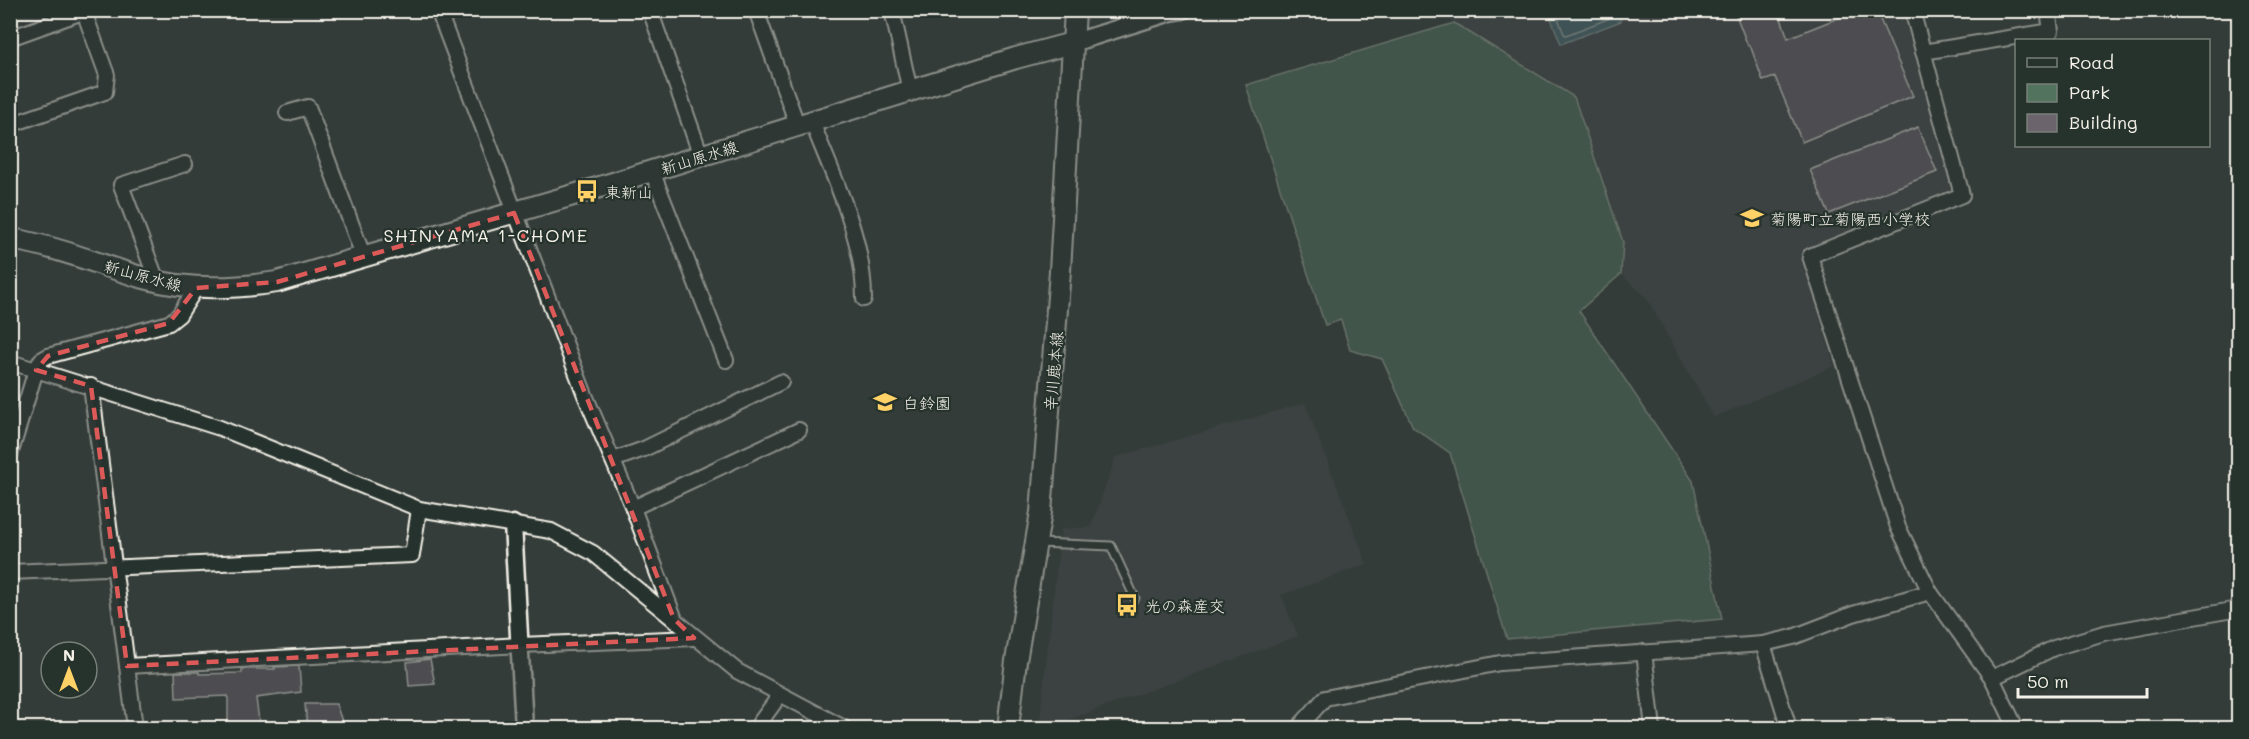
<svg xmlns="http://www.w3.org/2000/svg" width="2249" height="739" font-family="Mali,'Klee One',sans-serif">
<style>
.built{fill:#454949}
.green{fill:#52735d;stroke:#a3b2a2;stroke-width:1.5}
.water{fill:#4d6e74;stroke:#90a2a2;stroke-width:1.5}
.lines{fill:none;stroke-linecap:round;stroke-linejoin:round}
.shore{stroke:#b1bdba;stroke-width:1.5}
.building{fill:#6c646d;stroke:#f4f1e8;stroke-width:1.5}
.service-casing{stroke:#f4f1e8;stroke-width:11}
.minor-casing{stroke:#f4f1e8;stroke-width:18}
.tertiary-casing{stroke:#f4f1e8;stroke-width:21}
.secondary-casing{stroke:#f4f1e8;stroke-width:24}
.service{stroke:#26332d;stroke-width:7}
.minor{stroke:#26332d;stroke-width:14}
.tertiary{stroke:#26332d;stroke-width:16}
.secondary{stroke:#26332d;stroke-width:20}
.marked{fill:none;stroke:#de5a58;stroke-width:4.5;stroke-dasharray:12 8;stroke-linejoin:round}
.labels{text-anchor:middle;dominant-baseline:central;stroke-width:4.5;stroke-linejoin:round;paint-order:stroke}
.street-label{font-size:16px;fill:#f4f1e8;stroke:#26332d}
.poi-label{font-size:16px;fill:#f4f1e8;stroke:#26332d;text-anchor:start}
.neighbourhood-label{font-size:18px;letter-spacing:1.5px;fill:#f4f1e8;stroke:#26332d}
</style>
<rect width="100%" height="100%" fill="#343d3a"/>
<filter id="ink" filterUnits="userSpaceOnUse"><feTurbulence type="fractalNoise" baseFrequency=".0167" numOctaves="2"/><feDisplacementMap in="SourceGraphic" scale="12" xChannelSelector="R" yChannelSelector="G"/><feConvolveMatrix kernelMatrix="1 2 1 2 8 2 1 2 1" color-interpolation-filters="sRGB"/></filter>
<g filter="url(#ink)">
<!-- built -->
<g class="built">
<polygon points="1434,11 1905,11 1952,181 1948,194 1801,252 1834,366 1714,417 1646,297 1621,274 1623,242 1574,97"/>
<polygon points="1305,403 1367,564 1281,595 1298,636 1046,728 1039,728 1061,529 1091,527 1116,457"/>
</g>
<!-- green -->
<polygon class="green" points="1454,23 1574,97 1623,242 1621,274 1579,311 1693,481 1722,619 1507,639 1450,453 1413,427 1382,359 1350,350 1341,320 1325,325 1246,85"/>
<!-- water -->
<polygon class="water" points="1548,11 1617,11 1621,21 1561,44"/>
<g class="lines">
<!-- shore -->
<polyline class="shore" points="1555,10 1564,34 1566,35 1610,18 1612,10"/>
</g>
<!-- building -->
<g class="building">
<polygon points="1734,10 1778,10 1788,38 1858,10 1876,10 1913,96 1802,142 1775,77 1763,81 1750,45 1748,46"/>
<polygon points="1918,127 1937,172 1829,214 1810,170"/>
<polygon points="430,659 435,684 409,686 407,662"/>
<polygon points="299,666 301,692 256,698 260,729 228,729 228,696 176,698 175,672 199,672 199,674 242,673 242,669 275,669 274,667"/>
<polygon points="305,704 336,704 343,724 307,726"/>
</g>
<g class="lines">
<!-- service casing -->
<g class="service-casing">
<polyline id="service" points="1039,543 1111,546 1135,598"/>
</g>
<!-- minor casing -->
<g class="minor-casing">
<g id="minor">
<polyline points="438,10 585,395 633,508 674,617"/>
<polyline points="650,10 701,156"/>
<polyline points="756,10 798,127"/>
<polyline points="892,10 910,91"/>
<polyline points="1912,10 1962,195 1810,256 1898,527 1930,592 1992,678 2016,728"/>
<polyline points="10,38 88,10"/>
<polyline points="1923,52 2051,31 2048,10"/>
<polyline points="287,113 308,107 364,258"/>
<path d="M 812,122 C 834,179 864,237 864,299"/>
<polyline points="10,125 105,92 107,75 84,12"/>
<polyline points="652,171 726,360"/>
<polyline points="157,281 121,185 185,164"/>
<polyline points="10,362 36,370 41,360 48,356 169,323 179,315 196,288"/>
<polyline points="91,386 135,728"/>
<polyline points="10,455 36,370 220,428 419,509 551,531 593,553 737,671 844,728"/>
<polyline points="613,460 644,449 781,382"/>
<polyline points="633,508 799,430"/>
<polyline points="10,572 412,555 419,509"/>
<polyline points="1763,644 1789,728"/>
<polyline points="1644,652 1653,728"/>
<polyline points="127,666 520,645 694,638"/>
<polyline points="1992,678 2054,648 2104,633 2238,609"/>
<polyline points="1888,727 1889,728"/>
<polyline points="756,728 780,695"/>
<polyline points="1298,728 1325,698 1500,663 1763,644 1793,637 1853,614 1930,592"/>
</g>
</g>
<!-- tertiary casing -->
<g class="tertiary-casing">
<g id="tertiary">
<polyline points="1072,43 1171,12 1183,10"/>
<polyline points="513,524 524,728"/>
</g>
</g>
<!-- secondary casing -->
<g class="secondary-casing">
<g id="secondary">
<path d="M 10,239 C 57,246 99,265 144,278 C 188,291 233,289 277,282 L 587,191 L 1016,58 L 1072,43"/>
<polyline points="1008,728 1016,661 1041,512 1060,271 1075,10"/>
</g>
</g>
<!-- service -->
<use href="#service" class="service"/>
<!-- minor -->
<use href="#minor" class="minor"/>
<!-- tertiary -->
<use href="#tertiary" class="tertiary"/>
<!-- secondary -->
<use href="#secondary" class="secondary"/>
</g>
</g>
<!-- marked area -->
<path d="M0 0H2249V739H0ZM 514,213 L 674,619 L 694,638 L 127,666 L 91,386 L 36,370 L 48,356 L 169,323 L 196,288 L 277,282 Z" fill="#343d3a" fill-opacity=".55" fill-rule="evenodd"/>
<path class="marked" d="M 514,213 L 674,619 L 694,638 L 127,666 L 91,386 L 36,370 L 48,356 L 169,323 L 196,288 L 277,282 Z"/>
<!-- icons -->
<defs>
<g id="bus-bare" transform="scale(1.8)"><path d="M-5-6H5V4H4V6H2V4H-2V6H-4V4H-5ZM-3.5-4V0h7V-4ZM-3.5 1.2v1.5H-2V1.2ZM2 1.2v1.5H3.5V1.2Z" fill="#ffd166" stroke="#26332d" stroke-width="2.5" paint-order="stroke"/></g>
<g id="school-bare" transform="scale(1.8)"><path d="M0-5L7-2L0 1L-7-2ZM-4 1L0 2.5L4 1V4Q0 6-4 4Z" fill="#ffd166" stroke="#26332d" stroke-width="2.5" paint-order="stroke"/></g>
</defs>
<g fill-rule="evenodd">
<use href="#bus-bare" x="587" y="191"/>
<use href="#school-bare" x="1752" y="218"/>
<use href="#school-bare" x="885" y="402"/>
<use href="#bus-bare" x="1127" y="605"/>
</g>
<g class="labels">
<!-- street labels -->
<g class="street-label">
<text transform="translate(699 157) rotate(-17)">新山原水線</text>
<text transform="translate(143 275) rotate(15)">新山原水線</text>
<text transform="translate(1053 371) rotate(-85)">辛川鹿本線</text>
</g>
<!-- poi labels -->
<g class="poi-label">
<text x="605" y="191">東新山</text>
<text x="1770" y="218">菊陽町立菊陽西小学校</text>
<text x="903" y="402">白鈴園</text>
<text x="1145" y="605">光の森産交</text>
</g>
<!-- neighbourhood labels -->
<g class="neighbourhood-label">
<text x="486" y="235">SHINYAMA 1-CHOME</text>
</g>
</g>
<!-- margin -->
<rect width="2249" height="739" fill="none" stroke="#26332d" stroke-width="36"/>
<rect x="18" y="18" width="2213" height="703" fill="none" stroke="#f4f1e8" stroke-width="2" filter="url(#ink)"/>
<!-- legend -->
<rect x="2015" y="39" width="195" height="108" fill="#26332d" stroke="#787f78" stroke-width="1.5"/>
<rect x="2027" y="58" width="30" height="9" fill="#26332d" stroke="#787f78" stroke-width="1.5"/>
<text x="2069" y="69" font-size="18" fill="#f4f1e8">Road</text>
<rect x="2027" y="84" width="30" height="18" fill="#52735d" stroke="#787f78" stroke-width="1.5"/>
<text x="2069" y="99" font-size="18" fill="#f4f1e8">Park</text>
<rect x="2027" y="114" width="30" height="18" fill="#6c646d" stroke="#787f78" stroke-width="1.5"/>
<text x="2069" y="129" font-size="18" fill="#f4f1e8">Building</text>
<!-- north arrow -->
<g transform="translate(69 670)"><circle r="28" fill="#26332d" stroke="#787f78" stroke-width="1.5"/>
<path d="M0-4.5L10 22L0 15L-10 22Z" fill="#ffd166"/>
<text y="-9" font-size="16" font-weight="bold" text-anchor="middle" fill="#f4f1e8">N</text>
</g>
<!-- scale -->
<path d="M2018 688v9h129v-9" fill="none" stroke="#f4f1e8" stroke-width="3"/>
<text x="2027" y="688" font-size="18" fill="#f4f1e8" stroke="#26332d" stroke-width="4.5" paint-order="stroke">50 m</text>
</svg>
